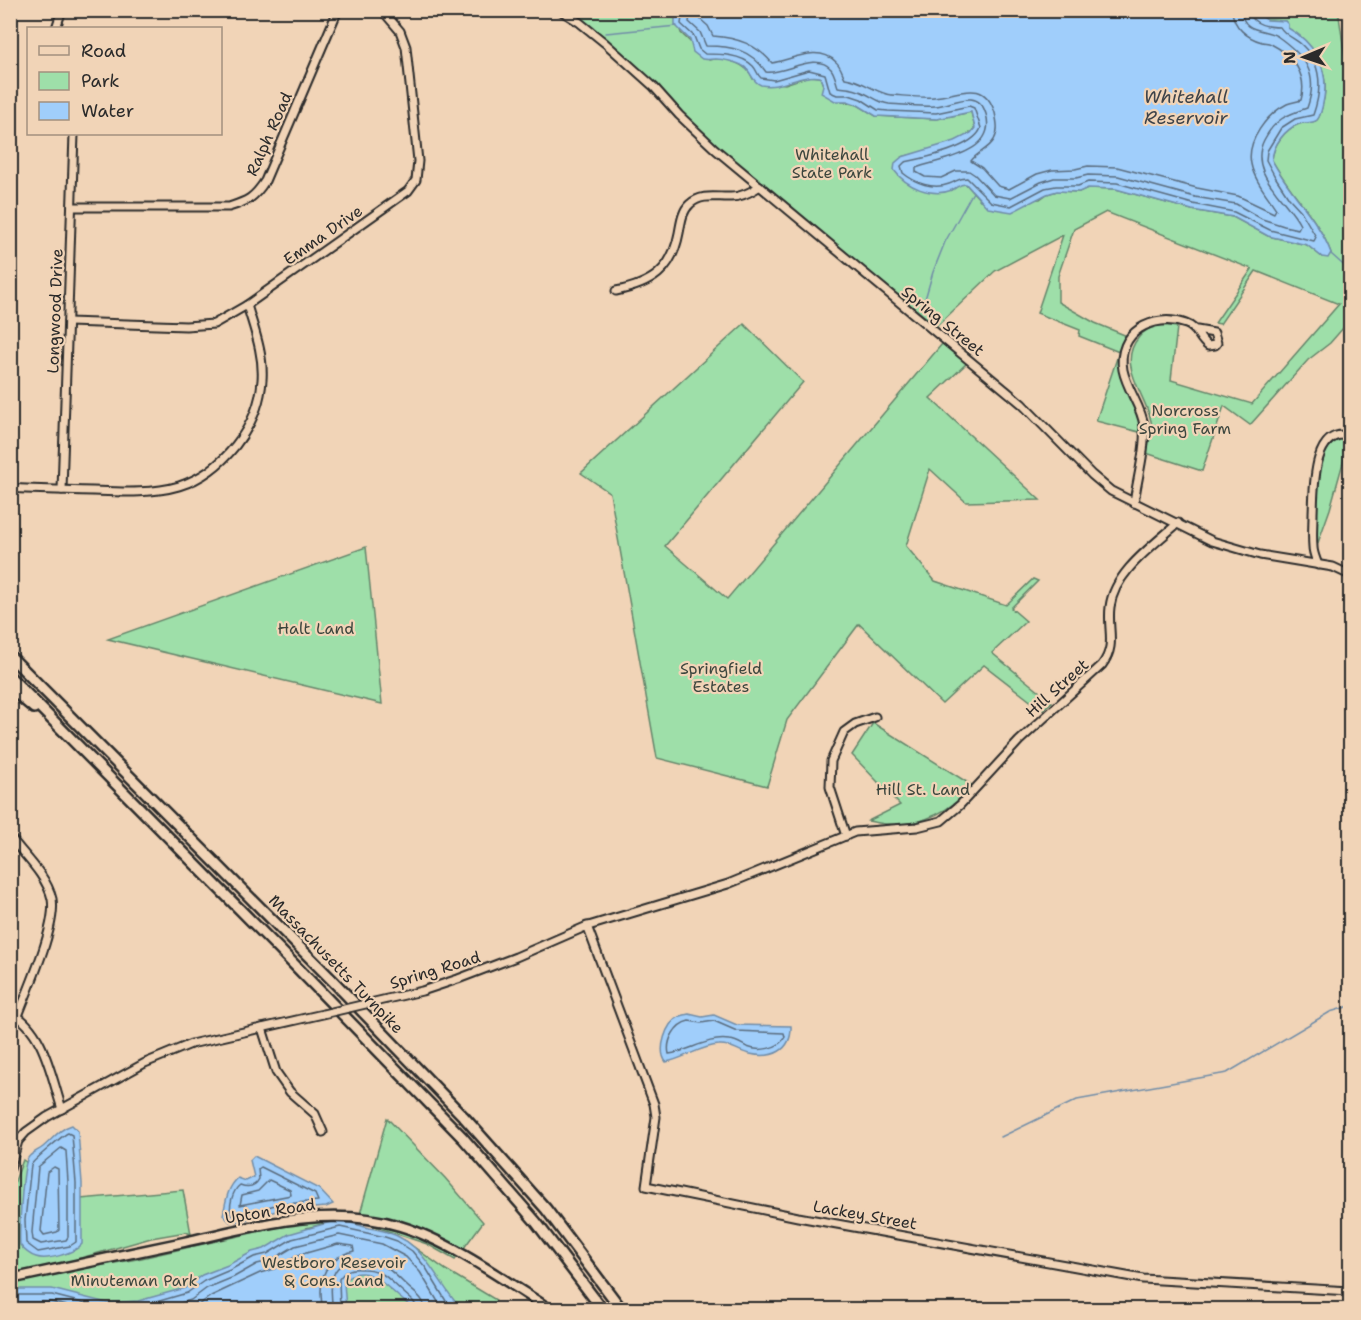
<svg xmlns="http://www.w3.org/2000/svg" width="1361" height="1320" font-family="'Shantell Sans',sans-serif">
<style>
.green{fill:#9edfa9;stroke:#64856a;stroke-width:1.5}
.water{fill:#a0cefb;stroke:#718da8;stroke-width:1.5}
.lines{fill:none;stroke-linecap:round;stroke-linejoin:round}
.shore{stroke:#5a6c7e;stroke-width:1.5}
.stream{stroke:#718da8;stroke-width:1.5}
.minor-casing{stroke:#2b2b2b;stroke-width:11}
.major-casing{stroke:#2b2b2b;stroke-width:13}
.highway-casing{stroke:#2b2b2b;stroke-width:14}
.minor{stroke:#f1d4b7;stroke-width:7}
.major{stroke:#f1d4b7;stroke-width:8}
.highway{stroke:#f1d4b7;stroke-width:9}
.minor-bridge-casing{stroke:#2b2b2b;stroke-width:11;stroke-linecap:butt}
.minor-bridge{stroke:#f1d4b7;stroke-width:7}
.labels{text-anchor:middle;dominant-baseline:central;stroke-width:4.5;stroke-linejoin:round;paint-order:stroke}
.street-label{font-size:16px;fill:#2b2b2b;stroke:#f1d4b7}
.park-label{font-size:16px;fill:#3c463e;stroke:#f1d4b7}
.water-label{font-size:18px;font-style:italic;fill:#3d434a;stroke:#f1d4b7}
</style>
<rect width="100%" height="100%" fill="#f1d4b7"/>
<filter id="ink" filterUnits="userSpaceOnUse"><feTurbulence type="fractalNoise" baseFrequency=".0167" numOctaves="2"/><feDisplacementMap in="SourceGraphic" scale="12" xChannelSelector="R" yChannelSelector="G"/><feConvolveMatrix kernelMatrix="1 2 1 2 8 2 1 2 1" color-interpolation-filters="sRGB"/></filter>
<g filter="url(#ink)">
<!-- green -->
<g class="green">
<path d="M 554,11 L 682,11 L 675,14 L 681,33 L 709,60 C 725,56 748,64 753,79 L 785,84 L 809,76 L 820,77 L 823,85 L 842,101 L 858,105 L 876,116 L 937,119 L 971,112 L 975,128 C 963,144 922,152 902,157 L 952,190 L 960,184 L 966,184 L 980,200 L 1040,199 L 1047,194 L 1057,191 L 1079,192 L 1087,188 L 1116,189 L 1192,210 L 1233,217 L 1268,236 L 1307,245 L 1322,257 L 1331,253 C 1318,218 1290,193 1272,160 C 1273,145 1285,129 1299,124 C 1304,122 1312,124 1317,120 C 1320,117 1321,111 1322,107 C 1332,75 1316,43 1287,28 L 1285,21 L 1267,20 L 1253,11 L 1335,11 L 1339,16 L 1350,92 L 1350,337 L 1344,327 L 1330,343 L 1308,360 L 1250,425 L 1224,406 L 1202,471 L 1146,453 C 1149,442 1153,432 1151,421 C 1145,393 1116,364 1139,337 C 1150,324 1162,324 1177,327 L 1171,380 L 1252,404 L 1339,304 L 1256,271 L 1220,324 L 1215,323 L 1252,269 L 1106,212 L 1074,229 L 1058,276 L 1058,302 L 1095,323 L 1127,336 L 1121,353 L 1139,417 L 1139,432 L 1096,421 L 1119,352 L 1079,336 L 1080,330 L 1037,313 L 1063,235 L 995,271 L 937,326 L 730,161 L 629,63 L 567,16 Z"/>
<polygon points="744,324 803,382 665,546 727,599 942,344 967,363 930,398 1040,500 966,502 930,469 906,546 935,581 1006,605 1033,579 1038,581 1011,608 1026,621 992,653 1052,702 1042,710 984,665 942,704 859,624 787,720 767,786 657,758 610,493 581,473"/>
<path d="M 1340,439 L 1350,442 L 1350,461 L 1344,459 L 1330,509 L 1314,554 C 1315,528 1310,449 1340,439 Z"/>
<polygon points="366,547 382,704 108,639"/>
<path d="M 873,723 L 973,786 C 945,817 910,831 868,821 L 900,805 L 852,755 Z"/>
<polygon points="387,1118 445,1178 483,1222 455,1260 427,1244 358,1221"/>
<polygon points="23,1160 80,1199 183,1190 191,1234 186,1232 151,1238 11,1278 10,1194"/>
<polygon points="315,1221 332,1222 306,1228 404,1240 446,1270 496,1300 491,1310 11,1310 10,1282 137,1259 279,1227"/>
</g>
<!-- water -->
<g class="water">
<path d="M 682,10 L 1253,10 L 1267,20 L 1285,21 L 1288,24 L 1288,28 C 1314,42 1329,68 1324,98 C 1323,104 1321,116 1317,120 C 1312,124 1304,122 1299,124 C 1285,129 1273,145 1272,160 C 1289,193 1318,218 1331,253 L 1328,258 L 1322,257 L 1307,245 L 1268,236 L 1233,217 L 1192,210 L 1116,189 L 1088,188 L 1079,192 L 1057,191 L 1047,194 L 1012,212 L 988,208 L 966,184 C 959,184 958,187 952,190 C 932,198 906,187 894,170 L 895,163 L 902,157 L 955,141 L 971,133 L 975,128 L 971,112 L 937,119 L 876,116 L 858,105 L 847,101 L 835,101 L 821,93 L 823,85 L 820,77 C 799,74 782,89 761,85 C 751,82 752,71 743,66 C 737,62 722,59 716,59 C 711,59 707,60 702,59 L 693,52 L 690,40 L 675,25 L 675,14 Z"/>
<path d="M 689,1014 L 702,1017 L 714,1015 L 737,1025 L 791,1026 C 792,1051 772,1059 750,1054 C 738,1052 732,1044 719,1045 C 700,1046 684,1059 666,1062 C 657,1050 666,1023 679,1017 C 682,1015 686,1015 689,1014 Z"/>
<path d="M 72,1125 L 78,1131 L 82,1183 L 82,1244 C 75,1253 47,1261 36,1257 C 29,1255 24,1250 20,1245 C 19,1233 22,1166 28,1158 C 31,1153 38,1151 43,1147 C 53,1139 59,1129 72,1125 Z"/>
<path d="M 254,1156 L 319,1189 L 333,1204 L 326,1207 L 276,1211 L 242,1221 L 230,1222 L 223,1215 C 226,1201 227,1188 238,1178 L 246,1181 L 254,1177 L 250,1160 Z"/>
<path d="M 334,1221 C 349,1220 361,1227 375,1229 C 424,1237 433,1277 461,1309 L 413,1309 C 409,1305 404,1301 399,1297 C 384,1284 363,1260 344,1282 L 346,1309 L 11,1310 L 11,1289 L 52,1289 L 107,1303 L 138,1301 L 185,1288 L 202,1275 L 228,1265 L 252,1252 L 264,1249 L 289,1234 Z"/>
</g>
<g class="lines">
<!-- shore -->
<g class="shore">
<path d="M 683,10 L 681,24 L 694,36 L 699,49 L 705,54 C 720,54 741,54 753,66 C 757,70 757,75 761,78 L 774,80 L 809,70 L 825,74 L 830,92 L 837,95 L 849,95 L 861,99 L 878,110 L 888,111 L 936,113 L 969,106 L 974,108 L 981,128 C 974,148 925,158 905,162 L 901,166 L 903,173 C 915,183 933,190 949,184 C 956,182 958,178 967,178 L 991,202 L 1011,206 L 1045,188 L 1056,186 L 1078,186 L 1088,182 L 1117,183 L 1193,204 L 1234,212 L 1270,230 L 1314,241 L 1316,237 L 1301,211 L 1289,198 L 1274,175 L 1266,160 L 1267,151 L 1281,128 L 1295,119 L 1313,115 C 1322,90 1322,64 1302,45 C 1295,38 1285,36 1280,27 C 1268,27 1251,25 1249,10"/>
<path d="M 691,10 L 689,22 L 700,32 L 706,46 C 731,46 751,49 766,72 C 784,75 816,51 831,69 C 835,74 836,82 838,87 C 847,88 855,88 864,93 C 873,97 879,103 889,104 C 904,105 920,107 935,106 C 947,105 960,98 971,99 C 980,100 984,107 986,114 C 998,153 941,159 916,168 L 916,172 L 925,177 L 941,178 L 956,171 L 969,171 L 975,175 L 994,195 L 1010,198 L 1041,182 L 1054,178 L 1076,178 L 1088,175 L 1118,176 L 1195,197 L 1236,204 L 1262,219 L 1284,226 L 1298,229 L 1300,225 C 1287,199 1247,173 1264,140 C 1275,119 1286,115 1307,108 C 1320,73 1304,55 1277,36 C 1265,28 1243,34 1241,10"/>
<path d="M 700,10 L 700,19 L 708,26 L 713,36 C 738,38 756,44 772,63 C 792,60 818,44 836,62 C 841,66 842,73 845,78 C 863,80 877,94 892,95 C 906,96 920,98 934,97 C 959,95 984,77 995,113 C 997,122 999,131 994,140 C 988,150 977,152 971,161 L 982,168 L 998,186 L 1009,189 L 1037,174 L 1052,170 L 1075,169 L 1088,166 L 1117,167 L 1197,188 L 1238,196 L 1274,213 L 1276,209 C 1268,196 1254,180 1251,164 C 1246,141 1267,114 1287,104 C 1292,102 1296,102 1301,100 C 1308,75 1293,55 1271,44 C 1268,42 1265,43 1262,42 C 1247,38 1233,27 1232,10"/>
<path d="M 689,1021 L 701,1023 L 714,1021 L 737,1031 L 784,1033 L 785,1037 C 779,1049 759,1052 747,1047 C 741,1044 736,1040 729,1040 C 707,1037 690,1051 669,1054 C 666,1041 675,1024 689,1021 Z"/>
<path d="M 68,1133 L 72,1135 L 76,1183 L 76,1242 L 70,1246 L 38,1252 L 26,1243 L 25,1220 L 31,1165 C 33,1161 63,1135 68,1133 Z"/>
<polygon points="61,1148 66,1151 68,1182 68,1237 66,1240 41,1244 33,1240 32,1232 38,1167"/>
<polygon points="54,1167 58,1169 59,1230 57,1232 44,1235 41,1231 47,1172"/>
<path d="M 261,1167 L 315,1194 L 318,1201 L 275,1205 L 241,1215 L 231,1215 C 229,1206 232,1191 240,1185 C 248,1188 255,1187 259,1179 L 258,1169 Z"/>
<polygon points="269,1180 290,1190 291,1195 240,1205 242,1195 258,1191"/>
<polyline points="10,1295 52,1295 106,1309 139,1307 187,1293 204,1281 230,1270 254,1257 267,1254 292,1239 340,1227 385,1237 397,1241 412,1251 426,1268 446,1301 453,1310"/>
<polyline points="10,1302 51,1302 83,1310"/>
<polyline points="156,1310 191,1300 207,1288 234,1277 257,1264 270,1261 295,1246 339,1235 382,1244 406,1257 420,1272 443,1310"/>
<path d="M 191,1310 L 211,1296 L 260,1273 L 274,1269 L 299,1255 L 338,1244 L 353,1246 L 354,1251 C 323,1258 317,1281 323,1310"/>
<path d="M 333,1310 C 329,1284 329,1259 362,1260 C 369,1261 374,1260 381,1264 C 390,1269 398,1277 406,1285 C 414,1293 424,1297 425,1310"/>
<path d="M 340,1310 L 339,1279 C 346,1269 352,1268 363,1269 C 383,1269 389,1280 403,1292 C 409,1298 416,1301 417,1310"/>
</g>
<!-- stream -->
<g class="stream">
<polyline points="606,33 677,26"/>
<polyline points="1331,254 1350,271"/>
<polyline points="923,306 933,272 945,242 973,192"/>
<polyline points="1001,1137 1077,1100 1227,1073 1330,1012 1350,1006"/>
</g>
<!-- minor casing -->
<g class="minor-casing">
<g id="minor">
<polyline points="560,10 579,22 605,43 654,87 679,115 715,149 1022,404 1092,475 1111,491 1212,541 1260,555 1333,567 1350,575"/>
<polyline points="56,28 62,10"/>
<path d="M 72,207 L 229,207 C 248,201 254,198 265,181 L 338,10"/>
<path d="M 616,291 C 651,284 672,271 679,233 C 681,223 682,211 690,204 C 704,191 723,200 739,196 C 747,194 754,190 760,186"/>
<polyline points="68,322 186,326 214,324 247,305 408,191 416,180 418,161 406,47 400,31 382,10"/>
<path d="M 10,488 C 38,490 65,490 93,491 C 120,492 152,494 179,486 C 223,472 259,426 262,380 C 264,354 254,329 247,305"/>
<polyline points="62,490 74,134"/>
<path d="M 1134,503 C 1137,479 1146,450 1144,426 C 1142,407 1127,390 1123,370 C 1116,333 1153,312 1186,324 C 1198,328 1198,339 1208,346 L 1215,345 L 1217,343 L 1214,333 L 1197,330"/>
<path d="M 1318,565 C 1316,559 1313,553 1313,547 C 1312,536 1313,524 1313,513 C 1314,491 1312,426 1350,436"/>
<polyline points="846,836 830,787 831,761 844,732 855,724 875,717"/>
<path d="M 10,837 C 24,855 47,876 52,899 C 57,926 28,989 18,1016"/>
<polyline points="587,926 654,1104 656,1117 646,1186 798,1217 1143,1279 1350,1291"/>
<path d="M 387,999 L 422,991 L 458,979 L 516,957 L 585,927 L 728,884 L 855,832 L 917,827 L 941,821 L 960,805 L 1019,741 L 1102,665 C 1117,645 1107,630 1110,607 C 1114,572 1154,545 1178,523"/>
<path d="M 10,1012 C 44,1028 51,1076 62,1109"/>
<polyline points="262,1028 276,1072 290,1092 315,1114 323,1132"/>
<polyline points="10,1169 18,1141 26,1132 47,1117 145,1063 191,1044 323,1014"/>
</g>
</g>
<!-- major casing -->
<g class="major-casing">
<path id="major" d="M 10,1279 C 69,1267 126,1254 184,1242 C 256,1226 328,1204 400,1226 C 450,1241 507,1282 551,1310"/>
</g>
<!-- highway casing -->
<g class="highway-casing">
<g id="highway">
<polyline points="10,656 333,981 463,1116 546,1209 622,1310"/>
<polyline points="10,677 280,950 463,1138 536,1222 603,1310"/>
<polyline points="10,688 34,708"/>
</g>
</g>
<!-- minor -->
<use href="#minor" class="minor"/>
<!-- major -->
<use href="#major" class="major"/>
<!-- highway -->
<use href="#highway" class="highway"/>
<!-- minor-bridge casing -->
<g class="minor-bridge-casing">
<polyline id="minor-bridge" points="323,1014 387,999"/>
</g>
<!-- minor-bridge -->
<use href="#minor-bridge" class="minor-bridge"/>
</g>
</g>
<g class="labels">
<!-- street labels -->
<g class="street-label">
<text transform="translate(269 134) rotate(-66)">Ralph Road</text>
<text transform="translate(323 235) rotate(-35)">Emma Drive</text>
<text transform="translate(55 311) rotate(-88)">Longwood Drive</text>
<text transform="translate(943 321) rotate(39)">Spring Street</text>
<text transform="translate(1057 688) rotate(-42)">Hill Street</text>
<text transform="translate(336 964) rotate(46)">Massachusetts Turnpike</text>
<text transform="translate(435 970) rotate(-17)">Spring Road</text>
<text transform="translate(270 1211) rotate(-9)">Upton Road</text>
<text transform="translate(865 1215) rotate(10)">Lackey Street</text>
</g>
<!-- park labels -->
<g class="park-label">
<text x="832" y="154">Whitehall<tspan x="832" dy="18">State Park</tspan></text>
<text x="1185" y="410">Norcross<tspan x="1185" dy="18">Spring Farm</tspan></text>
<text x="316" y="628">Halt Land</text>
<text x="721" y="668">Springfield<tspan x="721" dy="18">Estates</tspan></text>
<text x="923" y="789">Hill St. Land</text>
<text x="334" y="1262">Westboro Resevoir<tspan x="334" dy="18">&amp; Cons. Land</tspan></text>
<text x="134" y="1280">Minuteman Park</text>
</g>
<!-- water labels -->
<g class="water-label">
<text x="1186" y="97">Whitehall<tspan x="1186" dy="21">Reservoir</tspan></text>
</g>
</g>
<!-- margin -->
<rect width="1361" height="1320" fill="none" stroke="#f1d4b7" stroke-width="36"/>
<rect x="18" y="18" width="1325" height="1284" fill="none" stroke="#2b2b2b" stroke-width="2" filter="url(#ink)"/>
<!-- legend -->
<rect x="27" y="27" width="195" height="108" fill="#f1d4b7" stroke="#a2907f" stroke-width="1.5"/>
<rect x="39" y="46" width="30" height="9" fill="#f1d4b7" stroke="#a2907f" stroke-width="1.5"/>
<text x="81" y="57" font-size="18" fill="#2b2b2b">Road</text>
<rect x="39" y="72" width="30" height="18" fill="#9edfa9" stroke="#a2907f" stroke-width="1.5"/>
<text x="81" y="87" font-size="18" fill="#2b2b2b">Park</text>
<rect x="39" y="102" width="30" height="18" fill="#a0cefb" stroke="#a2907f" stroke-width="1.5"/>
<text x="81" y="117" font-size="18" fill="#2b2b2b">Water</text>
<!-- north arrow -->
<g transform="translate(1304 57) rotate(268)" stroke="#f1d4b7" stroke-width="4.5" paint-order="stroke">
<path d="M0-4.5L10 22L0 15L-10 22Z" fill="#2b2b2b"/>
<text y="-9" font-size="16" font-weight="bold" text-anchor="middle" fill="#2b2b2b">N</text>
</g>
</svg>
